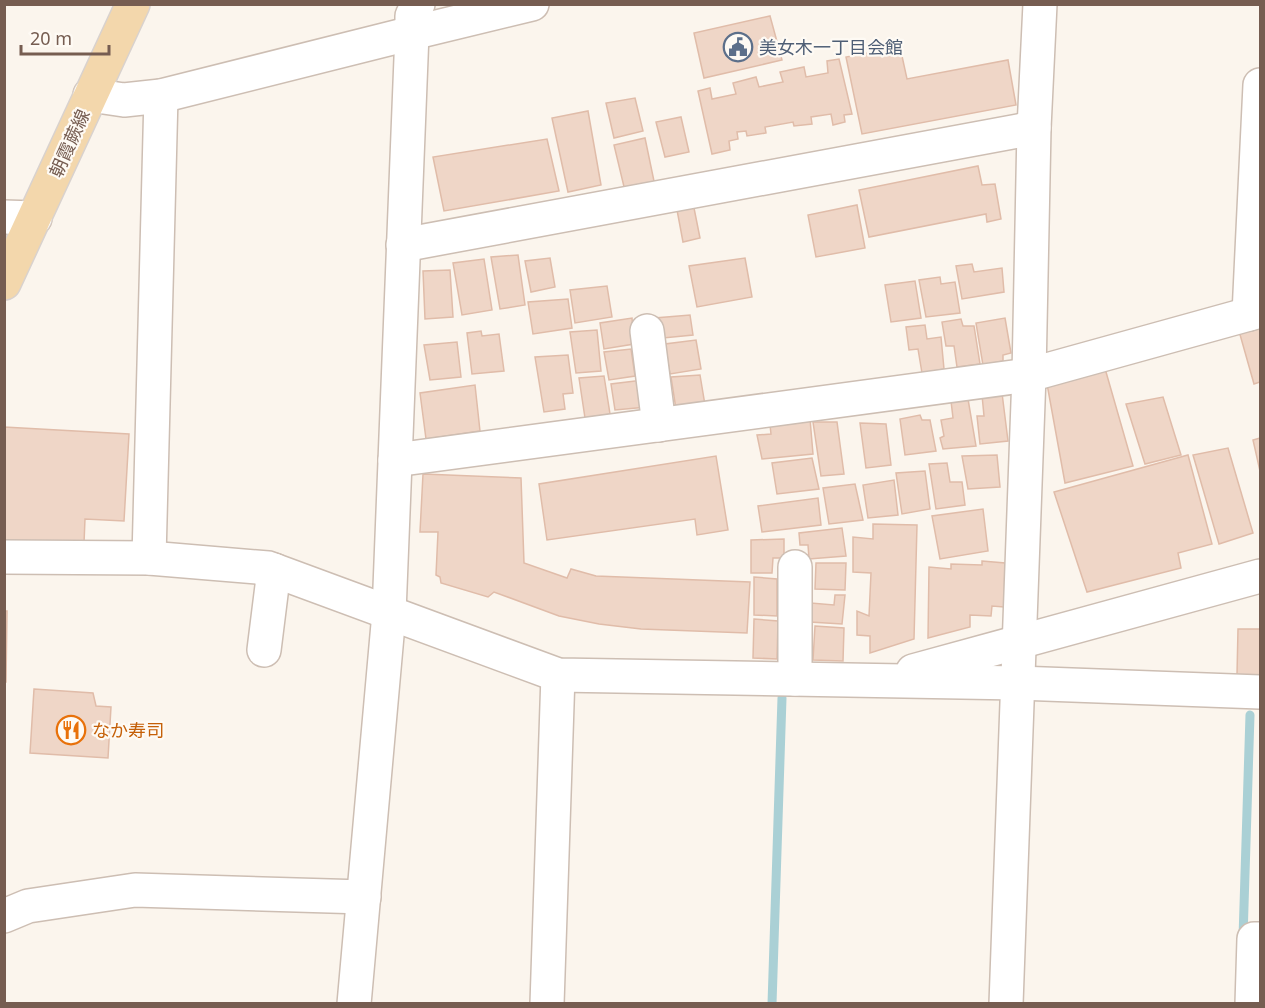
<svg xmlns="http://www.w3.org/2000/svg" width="1265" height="1008" font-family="'Noto Sans','Noto Sans JP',sans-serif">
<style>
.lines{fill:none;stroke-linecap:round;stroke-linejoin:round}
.stream{stroke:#aad0d5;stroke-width:9}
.building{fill:#efd6c7;stroke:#e0bca9;stroke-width:1.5}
.minor-casing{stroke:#cdbeb3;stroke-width:36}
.major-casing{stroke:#d9d2ce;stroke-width:36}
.minor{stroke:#fff;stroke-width:33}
.major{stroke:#f3d7ac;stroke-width:33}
.labels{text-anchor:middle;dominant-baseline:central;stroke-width:4.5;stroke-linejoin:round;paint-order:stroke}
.service-label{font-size:18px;fill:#4e5e75;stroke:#fefaf4;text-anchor:start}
.street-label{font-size:18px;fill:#765d51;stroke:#fefaf4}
.food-label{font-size:18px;fill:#c56008;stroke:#fefaf4;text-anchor:start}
</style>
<rect width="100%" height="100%" fill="#fbf5ed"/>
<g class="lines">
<!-- stream -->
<g class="stream">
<polyline points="1243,938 1250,715"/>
<polyline points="772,1004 782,698"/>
</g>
</g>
<!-- building -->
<g class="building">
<polygon points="770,16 782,60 704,78 694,33"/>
<polygon points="900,47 907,79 1008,60 1016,105 862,134 846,57"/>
<polygon points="839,59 852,114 844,115 845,122 833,125 831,114 811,117 812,124 794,126 793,122 765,127 766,133 747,136 746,131 737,132 738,139 729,141 730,150 712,154 698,91 710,88 712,99 736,94 733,83 756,77 759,87 783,82 780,72 804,67 806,77 828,73 827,61"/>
<polygon points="635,98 643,131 614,138 606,103"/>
<polygon points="588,111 601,185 568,192 552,118"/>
<polygon points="681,117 689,152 665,157 656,122"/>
<polygon points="645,138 655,186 625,191 614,145"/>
<polygon points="547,139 559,191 444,211 433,157"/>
<polygon points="978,166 982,185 995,184 1001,219 987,222 986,214 869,237 859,190"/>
<polygon points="857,205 865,248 816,257 808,215"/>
<polygon points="694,208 700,238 683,242 677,210"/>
<polygon points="518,255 525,305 500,309 491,257"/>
<polygon points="550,258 555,287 531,292 525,261"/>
<polygon points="745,258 752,297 697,307 689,266"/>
<polygon points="484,259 492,310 462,315 453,263"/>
<polygon points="972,264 974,272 1002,268 1004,292 962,299 956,266"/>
<polygon points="450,270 453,317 425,319 423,271"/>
<polygon points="940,277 941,284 955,282 960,313 926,317 919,280"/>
<polygon points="915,281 921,318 891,322 885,285"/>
<polygon points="607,286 612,317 575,323 570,290"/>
<polygon points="568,299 572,328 533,334 528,302"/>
<polygon points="690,315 693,335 663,338 655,318"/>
<polygon points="632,318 634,344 604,349 600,323"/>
<polygon points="1005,318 1011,353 1003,355 1003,361 983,365 976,323"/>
<polygon points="961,319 963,326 974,326 980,364 957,367 954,346 946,346 942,322"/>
<polygon points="925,325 927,339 941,337 944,369 922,373 918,349 909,350 906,327"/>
<polygon points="1260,325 1260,382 1254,384 1239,331"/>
<polygon points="597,330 601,371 576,373 570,332"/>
<polygon points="481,331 482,336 499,334 504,371 472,374 467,333"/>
<polygon points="696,340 701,369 670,374 665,344"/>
<polygon points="457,342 461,377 430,380 424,345"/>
<polygon points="631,349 635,376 609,380 604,352"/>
<polygon points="568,355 573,393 563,394 565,409 544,412 535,357"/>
<polygon points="1104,365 1133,466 1065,483 1047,384"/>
<polygon points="700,375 705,405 676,409 671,377"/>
<polygon points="604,376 610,414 585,418 579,378"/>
<polygon points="643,380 647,407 615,410 611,384"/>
<polygon points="475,385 480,431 426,439 420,393"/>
<polygon points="1002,393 1008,441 980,444 977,416 984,416 982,395"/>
<polygon points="1163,397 1181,455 1145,464 1126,404"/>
<polygon points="968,399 976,446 943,449 940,438 944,436 941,420 953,418 951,401"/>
<polygon points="920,415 922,420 930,420 936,451 905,455 900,419"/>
<polygon points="810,419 813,454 762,459 757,435 771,434 770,425"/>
<polygon points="813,422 837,422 844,474 821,476"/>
<polygon points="860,423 886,424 891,465 866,468"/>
<polygon points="4,427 129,434 124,521 85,519 84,543 4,541"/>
<polygon points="1260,438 1260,471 1253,440"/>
<polygon points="1228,448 1253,533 1219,544 1193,455"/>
<polygon points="997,455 1000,487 968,489 962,456"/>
<polygon points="1188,455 1212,544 1178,553 1181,568 1087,592 1054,492"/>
<polygon points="716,456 728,530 697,535 695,519 547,540 539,484"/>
<polygon points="812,458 819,489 777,494 772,463"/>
<polygon points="947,463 950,482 962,482 965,505 936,509 929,464"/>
<polygon points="925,471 930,509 902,514 896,473"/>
<polygon points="423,474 521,478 524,563 567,578 571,569 596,576 750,582 747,633 641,629 599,624 559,616 494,592 488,597 441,583 440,577 436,575 438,532 420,532"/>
<polygon points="894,480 898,515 868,518 863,485"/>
<polygon points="855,484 863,520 829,524 823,488"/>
<polygon points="818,498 821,525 762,532 758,506"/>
<polygon points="983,509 988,551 940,559 932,516"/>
<polygon points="873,524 917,525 914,639 870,653 870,636 857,635 857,611 869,616 871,573 853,572 853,537 873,539"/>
<polygon points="842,528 846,556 809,559 808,545 800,545 799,533"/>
<polygon points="784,539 784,558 773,558 772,573 751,573 751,540"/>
<polygon points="982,561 1005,563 1004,607 992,606 991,616 970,615 970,627 928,638 929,567 951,569 951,564 982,565"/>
<polygon points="816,563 846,563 845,590 815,589"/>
<polygon points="754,577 777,579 777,616 754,615"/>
<polygon points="835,595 845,595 842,624 810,622 811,603 834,605"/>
<polygon points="4,611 7,611 6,682 4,682"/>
<polygon points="754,619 778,621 777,659 753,658"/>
<polygon points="815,626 844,628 843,661 813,660"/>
<polygon points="1238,629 1260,629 1260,676 1237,675"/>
<polygon points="34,689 93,693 96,706 111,707 108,758 30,753"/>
</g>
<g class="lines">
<!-- minor casing -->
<g class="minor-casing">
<g id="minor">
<polyline points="90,95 124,100 161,96 412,33 532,4"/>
<polyline points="4,217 35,218"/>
<polyline points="403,245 1034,128"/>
<polyline points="1249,314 1260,85"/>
<polyline points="647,331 659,425"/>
<polyline points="395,460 1029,375 1260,311"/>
<polyline points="4,557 149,558 268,568 558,675 1018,683 1260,692"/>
<polyline points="149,558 161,96"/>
<polyline points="264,650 274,570"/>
<polyline points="913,671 1260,576"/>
<polyline points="795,679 795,567"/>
<polyline points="4,916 28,906 135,890 364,897"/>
<polyline points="354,1004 389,613 412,33 412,16 418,4"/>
<polyline points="547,1004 558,675"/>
<polyline points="1006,1004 1029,375 1034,128 1040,4"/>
<polyline points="1252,1004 1254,939 1260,939"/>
</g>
</g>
<!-- major casing -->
<g class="major-casing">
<polyline id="major" points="4,283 133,4"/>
</g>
<!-- minor -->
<use href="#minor" class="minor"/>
<!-- major -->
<use href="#major" class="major"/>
</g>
<!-- icons -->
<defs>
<g id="civic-ring" transform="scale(1.5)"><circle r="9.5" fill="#fefaf4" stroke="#5c6f8a" stroke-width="1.5"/><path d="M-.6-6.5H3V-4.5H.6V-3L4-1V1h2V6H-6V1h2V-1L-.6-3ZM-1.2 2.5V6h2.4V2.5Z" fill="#5c6f8a"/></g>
<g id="restaurant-ring" transform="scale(1.5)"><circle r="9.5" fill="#fefaf4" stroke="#e8710a" stroke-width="1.5"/><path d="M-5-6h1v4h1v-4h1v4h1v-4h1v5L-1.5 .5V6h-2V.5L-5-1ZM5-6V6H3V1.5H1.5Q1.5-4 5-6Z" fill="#e8710a"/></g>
</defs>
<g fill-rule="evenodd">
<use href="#civic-ring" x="738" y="47"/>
<use href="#restaurant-ring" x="71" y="730"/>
</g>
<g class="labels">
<!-- service labels -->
<g class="service-label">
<text x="759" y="47">美女木一丁目会館</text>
</g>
<!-- street labels -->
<g class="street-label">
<text transform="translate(69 143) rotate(-66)">朝霞蕨線</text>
</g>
<!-- food labels -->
<g class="food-label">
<text x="92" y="730">なか寿司</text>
</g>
</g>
<!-- border -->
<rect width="1265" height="1008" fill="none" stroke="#765d51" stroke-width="12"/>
<!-- scale -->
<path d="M21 45v9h88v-9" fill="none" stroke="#765d51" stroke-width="3"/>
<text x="30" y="45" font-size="18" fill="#765d51" stroke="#fefaf4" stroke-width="4.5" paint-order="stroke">20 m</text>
</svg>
